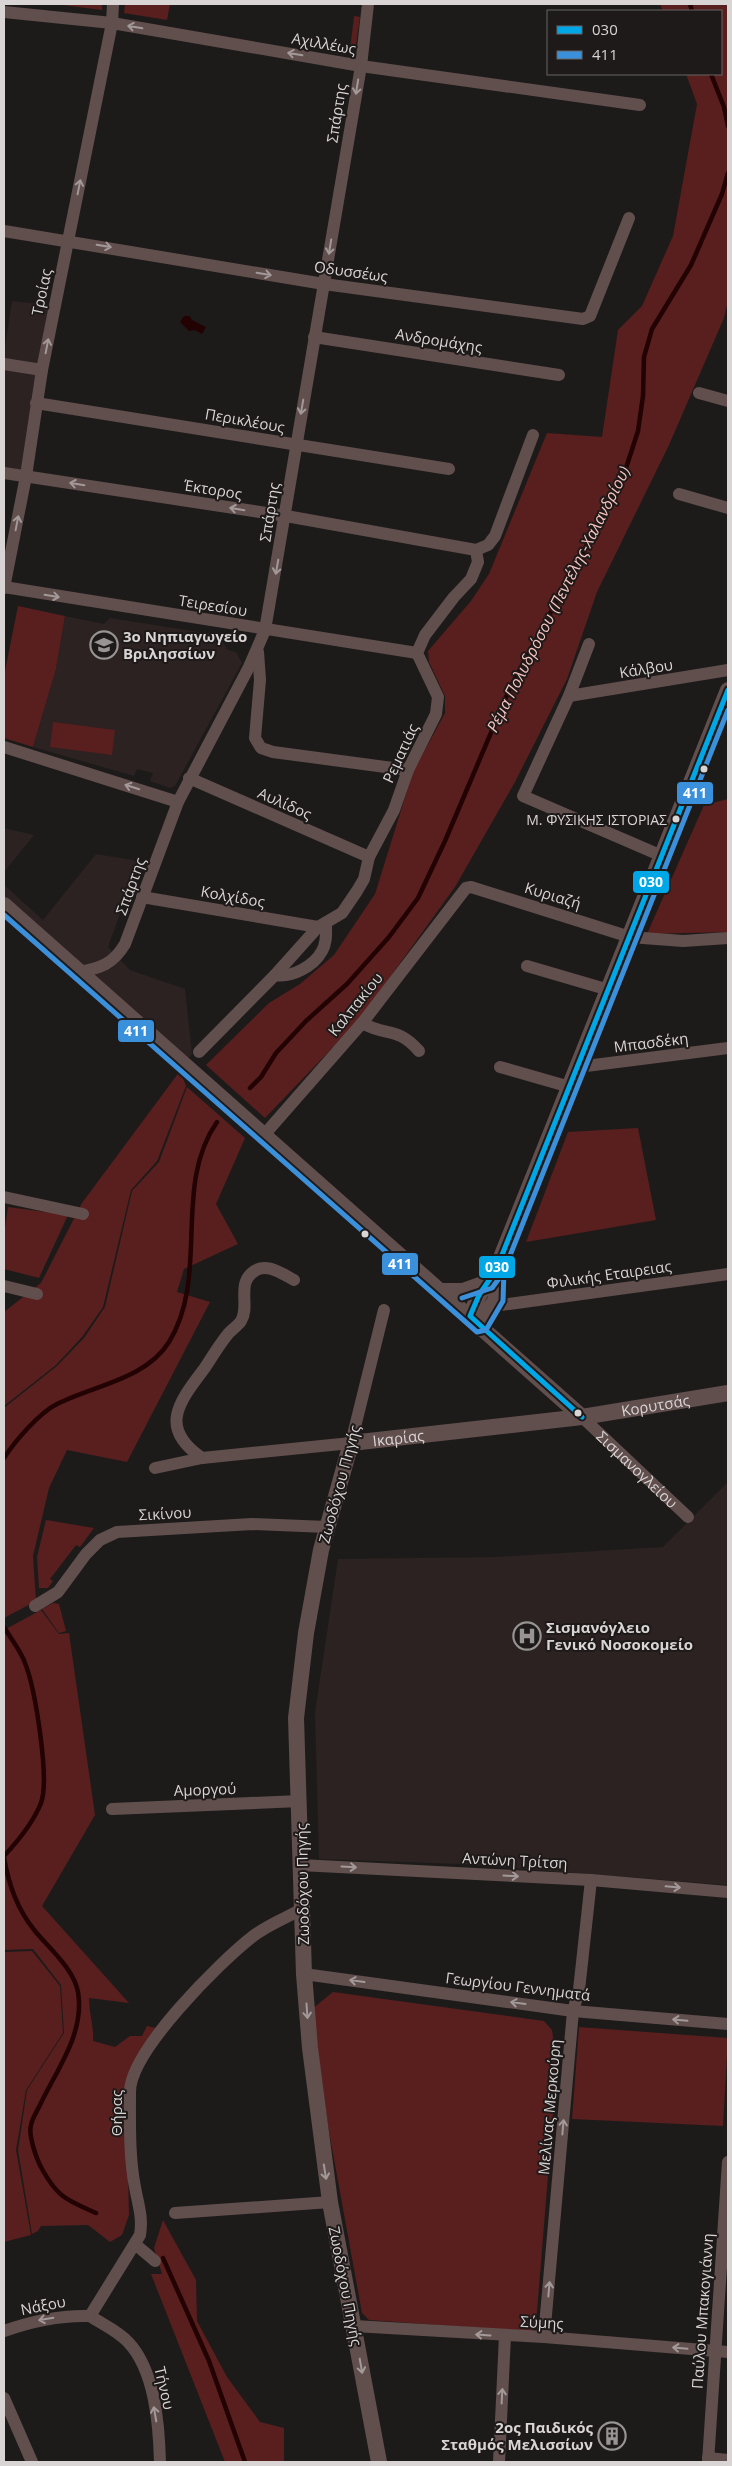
<svg xmlns="http://www.w3.org/2000/svg" width="732" height="2466" font-family="'Open Sans',sans-serif">
<style>
.built{fill:#2b2221}
.green{fill:#591e1e}
.water{fill:#220202}
.lines{fill:none;stroke-linecap:round;stroke-linejoin:round}
.stream{stroke:#220202;stroke-width:4.5}
.minor{stroke:#614f4e;stroke-width:12}
.tertiary{stroke:#614f4e;stroke-width:16}
.bus-1-casing{stroke:#1e1a19;stroke-width:9}
.bus-2-casing{stroke:#1e1a19;stroke-width:9}
.bus-1{stroke:#00a7e7;stroke-width:5}
.bus-2{stroke:#3a90db;stroke-width:5}
.oneway{stroke:#a29998}
.bus-dot{fill:#d8d5d4;stroke:#1e1a19;stroke-width:2}
.labels{text-anchor:middle;dominant-baseline:central;stroke-width:4;stroke-linejoin:round;paint-order:stroke}
.bus-label{font-size:14px;fill:#d8d5d4;stroke:#1e1a19;text-anchor:end}
.street-label{font-size:15px;fill:#d8d5d4;stroke:#1e1a19}
.poi-label{font-size:15px;font-weight:bold;fill:#d8d5d4;stroke:#1e1a19;text-anchor:start}
.water-label{font-size:16px;font-style:italic;fill:#f8c3bf;stroke:#1e1a19}
.line-badge{stroke:#1e1a19;stroke-width:2}
.badge-label{font-size:14px;text-anchor:middle;font-weight:bold;fill:#fff}
</style>
<rect width="100%" height="100%" fill="#1d1b1a"/>
<!-- built -->
<g class="built">
<polygon points="12,301 49,305 22,470 4,467 4,354"/>
<polygon points="65,616 104,624 110,618 218,635 228,650 236,652 242,663 175,786 170,788 150,781 153,773 137,769 134,776 33,747 56,669"/>
<polygon points="4,828 34,835 4,872"/>
<polygon points="96,854 139,861 108,947 130,970 185,989 192,1054 178,1068 4,914 4,885 43,920"/>
<polygon points="728,1482 728,1885 460,1864 319,1859 315,1712 338,1559 495,1557 663,1547"/>
</g>
<!-- green -->
<g class="green">
<polygon points="55,4 102,4 102,10"/>
<polygon points="125,4 170,4 167,20 124,13"/>
<polygon points="660,4 728,4 728,301 724,318 669,445 597,592 567,679 515,782 455,887 359,1020 265,1118 206,1065 269,1003 300,984 334,955 375,894 413,772 445,713 445,696 429,662 428,651 471,601 489,574 547,433 602,437 618,330 642,306 673,236 697,104 686,74 721,74 721,11 663,11"/>
<polygon points="354,16 360,17 356,45 350,50"/>
<polygon points="18,606 65,616 56,669 33,747 4,738 4,676"/>
<polygon points="53,722 115,730 112,755 50,747"/>
<polygon points="728,799 728,932 647,934 704,805"/>
<polygon points="180,1071 186,1086 157,1161 131,1190 103,1307 82,1337 56,1365 4,1406 4,1312 41,1283 82,1203"/>
<polygon points="187,1087 245,1138 216,1204 238,1244 184,1269 177,1292 210,1302 127,1462 67,1450 49,1488 33,1556 36,1601 4,1618 4,1408 57,1366 84,1338 105,1307 132,1191 159,1162"/>
<polygon points="638,1128 656,1220 526,1242 568,1132"/>
<polygon points="8,1207 68,1215 39,1278 4,1269 4,1235"/>
<polygon points="46,1520 94,1528 80,1547 76,1545 50,1579 53,1581 48,1588 39,1588 37,1557"/>
<polygon points="53,1603 59,1604 66,1631 59,1633 42,1609"/>
<path d="M 41,1610 L 59,1634 L 69,1633 L 95,1815 L 42,1906 L 129,2003 L 89,1998 C 89,2013 94,2026 93,2041 L 115,2047 L 130,2036 L 142,2036 L 147,2026 L 156,2028 L 126,2089 L 129,2215 L 122,2235 L 110,2242 L 88,2225 L 41,2226 L 38,2231 L 32,2234 L 18,2150 L 27,2090 L 64,2033 L 61,1985 L 33,1949 L 4,1950 L 4,1630 Z"/>
<polygon points="32,1951 60,1986 63,2033 26,2090 16,2150 31,2235 4,2242 4,1952"/>
<polygon points="333,1992 544,2021 552,2030 557,2064 536,2324 533,2332 369,2320 362,2313 328,2126 312,2009"/>
<polygon points="579,2027 728,2038 723,2126 572,2119"/>
<polygon points="163,2220 196,2280 197,2321 227,2377 260,2422 284,2428 284,2462 225,2462 151,2274 162,2274 154,2248"/>
</g>
<!-- water -->
<polygon class="water" points="184,316 190,316 192,320 206,327 202,334 195,330 189,331 180,322"/>
<g class="lines">
<!-- stream -->
<g class="stream">
<polyline points="690,4 692,11"/>
<polyline points="711,74 724,107 728,126"/>
<polyline points="250,1088 261,1077 276,1053 306,1021 347,984 389,937 418,898 445,841 510,688 595,530 626,468 638,431 643,396 644,357 652,329 691,265 722,194 728,173"/>
<path d="M 4,1458 C 15,1441 39,1413 57,1404 C 94,1385 145,1380 169,1342 C 210,1276 172,1186 217,1122"/>
<path d="M 4,1627 C 11,1639 21,1651 25,1663 C 35,1688 50,1779 41,1803 C 33,1823 19,1840 4,1856"/>
<path d="M 4,1858 C 9,1885 17,1909 35,1931 C 48,1947 74,1969 78,1992 C 85,2033 57,2069 40,2105 C 37,2111 32,2119 31,2125 C 28,2136 37,2160 42,2169 C 58,2198 67,2200 96,2213"/>
<polyline points="163,2258 209,2361 245,2462"/>
</g>
<!-- minor -->
<g class="minor">
<polyline points="4,12 112,23 361,66 640,105"/>
<polyline points="4,231 324,284 583,319 590,316 629,218"/>
<polyline points="314,337 559,375"/>
<polyline points="4,364 42,370"/>
<polyline points="699,393 728,401"/>
<polyline points="36,403 449,469"/>
<polyline points="4,473 286,516 476,550 488,545 495,536 533,435"/>
<polyline points="679,494 728,508"/>
<polyline points="4,587 417,653"/>
<polyline points="4,588 26,476 42,370 112,23 113,4"/>
<polyline points="589,644 569,696 523,796 662,856"/>
<polyline points="258,652 260,680 255,738 261,748 273,752 408,770"/>
<polyline points="569,696 728,670"/>
<polyline points="4,747 178,802"/>
<polyline points="189,778 369,857"/>
<polyline points="142,897 318,927"/>
<polyline points="527,966 609,990"/>
<path d="M 79,972 C 101,968 113,964 125,944 L 178,802 L 249,667 L 265,630 L 361,66 L 368,4"/>
<path d="M 275,975 C 292,978 314,966 322,951 C 327,943 326,933 326,924"/>
<path d="M 362,1023 C 387,1037 397,1026 419,1051"/>
<polyline points="199,1052 275,975 318,927 342,913 357,891 364,879 369,857 394,810 408,770 436,714 438,697 417,653 425,635 454,597 471,579 478,562 476,550"/>
<polyline points="500,1067 570,1087"/>
<polyline points="578,1067 728,1048"/>
<polyline points="264,1135 363,1022 466,888 471,887 630,937 683,941 728,938"/>
<polyline points="4,1197 83,1214"/>
<polyline points="4,1286 37,1294"/>
<polyline points="494,1306 728,1274"/>
<path id="s1" d="M 582,1417 L 688,1517"/>
<path d="M 202,1458 C 158,1428 179,1402 204,1369 C 212,1357 219,1345 228,1334 C 232,1329 238,1326 241,1321 C 250,1307 237,1285 252,1273 C 265,1261 281,1273 294,1280"/>
<polyline points="155,1468 202,1458 351,1443 384,1310"/>
<polyline points="35,1606 58,1592 86,1554 100,1540 117,1532 252,1524 327,1527"/>
<polyline points="112,1809 300,1801"/>
<polyline points="300,1865 591,1880 728,1892"/>
<polyline points="304,1974 573,2011 728,2024"/>
<polyline points="175,2213 330,2202"/>
<polyline points="135,2244 155,2261"/>
<path d="M 90,2316 L 140,2235 C 143,2217 138,2204 135,2187 C 129,2158 130,2121 130,2092 C 130,2051 220,1962 252,1937 C 267,1925 286,1918 302,1909"/>
<path d="M 90,2316 C 102,2324 118,2331 128,2342 C 155,2370 159,2425 160,2462"/>
<polyline points="354,2326 544,2337 728,2352"/>
<path d="M 4,2331 C 32,2321 60,2315 90,2316"/>
<polyline points="544,2337 573,2011 579,1990 591,1880"/>
<polyline points="4,2398 32,2462"/>
<polyline points="708,2458 728,2460"/>
<polyline points="499,2462 505,2336"/>
<polyline points="708,2462 728,2162"/>
</g>
<!-- tertiary -->
<g class="tertiary">
<polyline points="4,905 582,1417"/>
<polyline points="442,1291 463,1291 488,1282"/>
<polyline points="470,1316 479,1295 496,1270 728,690"/>
<polyline points="480,1325 496,1299 496,1270"/>
<path id="s2" d="M 379,2462 L 330,2202 L 310,2048 L 304,1974 L 296,1718 L 306,1633 L 321,1550 L 351,1443 L 582,1417 L 728,1393"/>
</g>
<!-- bus-1 casing -->
<g class="bus-1-casing">
<polyline id="bus-1" points="582,1417 470,1316 479,1295 496,1270 728,690"/>
</g>
<!-- bus-2 casing -->
<g class="bus-2-casing">
<g id="bus-2">
<polyline points="4,915 477,1332 486,1330 503,1301 504,1270"/>
<polyline points="462,1298 492,1288 503,1273 728,710"/>
</g>
</g>
<!-- bus-1 -->
<use href="#bus-1" class="bus-1"/>
<!-- bus-2 -->
<use href="#bus-2" class="bus-2"/>
</g>
<!-- one-way arrows -->
<defs><path id="oneway-shaft" d="M-6 0H5M1.5-3L5.5 0L1.5 3" fill="none" stroke-width="1.6" stroke-linecap="round" stroke-linejoin="round" transform="scale(1.25)"/></defs>
<g class="oneway">
<use href="#oneway-shaft" transform="translate(135 27) rotate(-170)"/>
<use href="#oneway-shaft" transform="translate(295 54) rotate(-170)"/>
<use href="#oneway-shaft" transform="translate(357 87) rotate(99)"/>
<use href="#oneway-shaft" transform="translate(79 187) rotate(-79)"/>
<use href="#oneway-shaft" transform="translate(104 246) rotate(10)"/>
<use href="#oneway-shaft" transform="translate(330 247) rotate(99)"/>
<use href="#oneway-shaft" transform="translate(264 274) rotate(10)"/>
<use href="#oneway-shaft" transform="translate(47 346) rotate(-79)"/>
<use href="#oneway-shaft" transform="translate(302 407) rotate(100)"/>
<use href="#oneway-shaft" transform="translate(77 484) rotate(-171)"/>
<use href="#oneway-shaft" transform="translate(237 509) rotate(-171)"/>
<use href="#oneway-shaft" transform="translate(17 523) rotate(-79)"/>
<use href="#oneway-shaft" transform="translate(277 567) rotate(100)"/>
<use href="#oneway-shaft" transform="translate(52 596) rotate(9)"/>
<use href="#oneway-shaft" transform="translate(132 787) rotate(-162)"/>
<use href="#oneway-shaft" transform="translate(349 1867) rotate(3)"/>
<use href="#oneway-shaft" transform="translate(511 1876) rotate(3)"/>
<use href="#oneway-shaft" transform="translate(673 1887) rotate(5)"/>
<use href="#oneway-shaft" transform="translate(357 1981) rotate(-172)"/>
<use href="#oneway-shaft" transform="translate(518 2003) rotate(-172)"/>
<use href="#oneway-shaft" transform="translate(307 2011) rotate(86)"/>
<use href="#oneway-shaft" transform="translate(680 2020) rotate(-175)"/>
<use href="#oneway-shaft" transform="translate(563 2127) rotate(-85)"/>
<use href="#oneway-shaft" transform="translate(325 2172) rotate(81)"/>
<use href="#oneway-shaft" transform="translate(549 2289) rotate(-85)"/>
<use href="#oneway-shaft" transform="translate(46 2319) rotate(170)"/>
<use href="#oneway-shaft" transform="translate(483 2335) rotate(-176)"/>
<use href="#oneway-shaft" transform="translate(680 2348) rotate(-175)"/>
<use href="#oneway-shaft" transform="translate(361 2366) rotate(80)"/>
<use href="#oneway-shaft" transform="translate(502 2396) rotate(-87)"/>
<use href="#oneway-shaft" transform="translate(155 2414) rotate(-100)"/>
</g>
<!-- icons -->
<defs>
<g id="school-ring" transform="scale(1.4375)"><circle r="9.5" fill="#1e1a19" stroke="#979493" stroke-width="1.5"/><path d="M0-5L7-2L0 1L-7-2ZM-4 1L0 2.5L4 1V4Q0 6-4 4Z" fill="#979493"/></g>
<g id="hospital-ring" transform="scale(1.4375)"><circle r="9.5" fill="#1e1a19" stroke="#979493" stroke-width="1.5"/><path d="M-5-5h3v3.5h4V-5h3V5h-3V1.5h-4V5h-3Z" fill="#979493"/></g>
<g id="building-ring" transform="scale(1.4375)"><circle r="9.5" fill="#1e1a19" stroke="#979493" stroke-width="1.5"/><path d="M-4-6H4V6H1V3H-1V6H-4ZM-2.5-4.3h1.7v1.8h-1.7ZM.8-4.3h1.7v1.8H.8ZM-2.5-1h1.7V.8h-1.7ZM.8-1h1.7V.8H.8Z" fill="#979493"/></g>
</defs>
<g fill-rule="evenodd">
<use href="#school-ring" x="104" y="645"/>
<use href="#hospital-ring" x="527" y="1636"/>
<use href="#building-ring" x="612" y="2436"/>
</g>
<!-- markers -->
<g class="bus-dot">
<circle cx="704" cy="769" r="4.5"/>
<circle cx="676" cy="819" r="4.5"/>
<circle cx="365" cy="1234" r="4.5"/>
<circle cx="578" cy="1413" r="4.5"/>
</g>
<g class="labels">
<!-- bus labels -->
<g class="bus-label">
<text x="667" y="819">Μ. ΦΥΣΙΚΗΣ ΙΣΤΟΡΙΑΣ</text>
</g>
<!-- street labels -->
<g class="street-label">
<text transform="translate(324 43) rotate(10)">Αχιλλέως</text>
<text transform="translate(336 113) rotate(-81)">Σπάρτης</text>
<text transform="translate(351 271) rotate(8)">Οδυσσέως</text>
<text transform="translate(41 292) rotate(-78)">Τροίας</text>
<text transform="translate(439 340) rotate(9)">Ανδρομάχης</text>
<text transform="translate(245 420) rotate(10)">Περικλέους</text>
<text transform="translate(213 489) rotate(9)">Έκτορος</text>
<text transform="translate(269 512) rotate(-81)">Σπάρτης</text>
<text transform="translate(213 605) rotate(9)">Τειρεσίου</text>
<text transform="translate(646 668) rotate(-9)">Κάλβου</text>
<text transform="translate(400 753) rotate(-65)">Ρεματιάς</text>
<text transform="translate(285 803) rotate(24)">Αυλίδος</text>
<text transform="translate(130 886) rotate(-70)">Σπάρτης</text>
<text transform="translate(553 895) rotate(17)">Κυριαζή</text>
<text transform="translate(233 896) rotate(10)">Κολχίδος</text>
<text transform="translate(355 1004) rotate(-51)">Καλπακίου</text>
<text transform="translate(651 1042) rotate(-7)">Μπασδέκη</text>
<text transform="translate(609 1274) rotate(-8)">Φιλικής Εταιρειας</text>
<text stroke="none"><textPath href="#s2" startOffset="1338">Κορυτσάς</textPath></text>
<text stroke="none"><textPath href="#s2" startOffset="1079">Ικαρίας</textPath></text>
<text stroke="none"><textPath href="#s1" startOffset="76">Σισμανογλείου</textPath></text>
<text transform="translate(339 1484) rotate(-75)">Ζωοδόχου Πηγής</text>
<text transform="translate(165 1513) rotate(-3)">Σικίνου</text>
<text transform="translate(205 1789) rotate(-2)">Αμοργού</text>
<text transform="translate(515 1860) rotate(3)">Αντώνη Τρίτση</text>
<text transform="translate(302 1884) rotate(-91)">Ζωοδόχου Πηγής</text>
<text transform="translate(518 1986) rotate(7)">Γεωργίου Γεννηματά</text>
<text transform="translate(549 2107) rotate(-85)">Μελίνας Μερκούρη</text>
<text transform="translate(116 2113) rotate(-90)">Θήρας</text>
<text transform="translate(346 2286) rotate(79)">Ζωοδόχου Πηγής</text>
<text transform="translate(43 2305) rotate(-11)">Νάξου</text>
<text transform="translate(702 2311) rotate(-86)">Παύλου Μπακογιάννη</text>
<text transform="translate(542 2322) rotate(3)">Σύμης</text>
<text transform="translate(165 2388) rotate(77)">Τήνου</text>
</g>
<!-- poi labels -->
<g class="poi-label">
<text x="123" y="636">3ο Νηπιαγωγείο<tspan x="123" dy="17">Βριλησσίων</tspan></text>
<text x="546" y="1627">Σισμανόγλειο<tspan x="546" dy="17">Γενικό Νοσοκομείο</tspan></text>
<text x="593" y="2427" text-anchor="end">2ος Παιδικός<tspan x="593" dy="17">Σταθμός Μελισσίων</tspan></text>
</g>
<!-- water labels -->
<g class="water-label">
<text transform="translate(558 599) rotate(-63)">Ρέμα Πολυδρόσου (Πεντέλης-Χαλανδρίου)</text>
</g>
</g>
<g class="line-badge">
<rect x="676" y="781" width="38" height="24" rx="5" fill="#3a90db"/>
<rect x="632" y="870" width="38" height="24" rx="5" fill="#00a7e7"/>
<rect x="117" y="1019" width="38" height="24" rx="5" fill="#3a90db"/>
<rect x="381" y="1252" width="38" height="24" rx="5" fill="#3a90db"/>
<rect x="478" y="1255" width="38" height="24" rx="5" fill="#00a7e7"/>
</g>
<g class="badge-label">
<text x="695" y="798">411</text>
<text x="651" y="887">030</text>
<text x="136" y="1036">411</text>
<text x="400" y="1269">411</text>
<text x="497" y="1272">030</text>
</g>
<!-- border -->
<rect width="732" height="2466" fill="none" stroke="#d8d5d4" stroke-width="10"/>
<!-- legend -->
<rect x="547" y="10" width="175" height="65" fill="#1e1a19" stroke="#686564"/>
<rect x="557" y="26" width="25" height="8" fill="#00a7e7" stroke="#686564"/>
<text x="592" y="35" font-size="15" fill="#d8d5d4">030</text>
<rect x="557" y="51" width="25" height="8" fill="#3a90db" stroke="#686564"/>
<text x="592" y="60" font-size="15" fill="#d8d5d4">411</text>
</svg>
